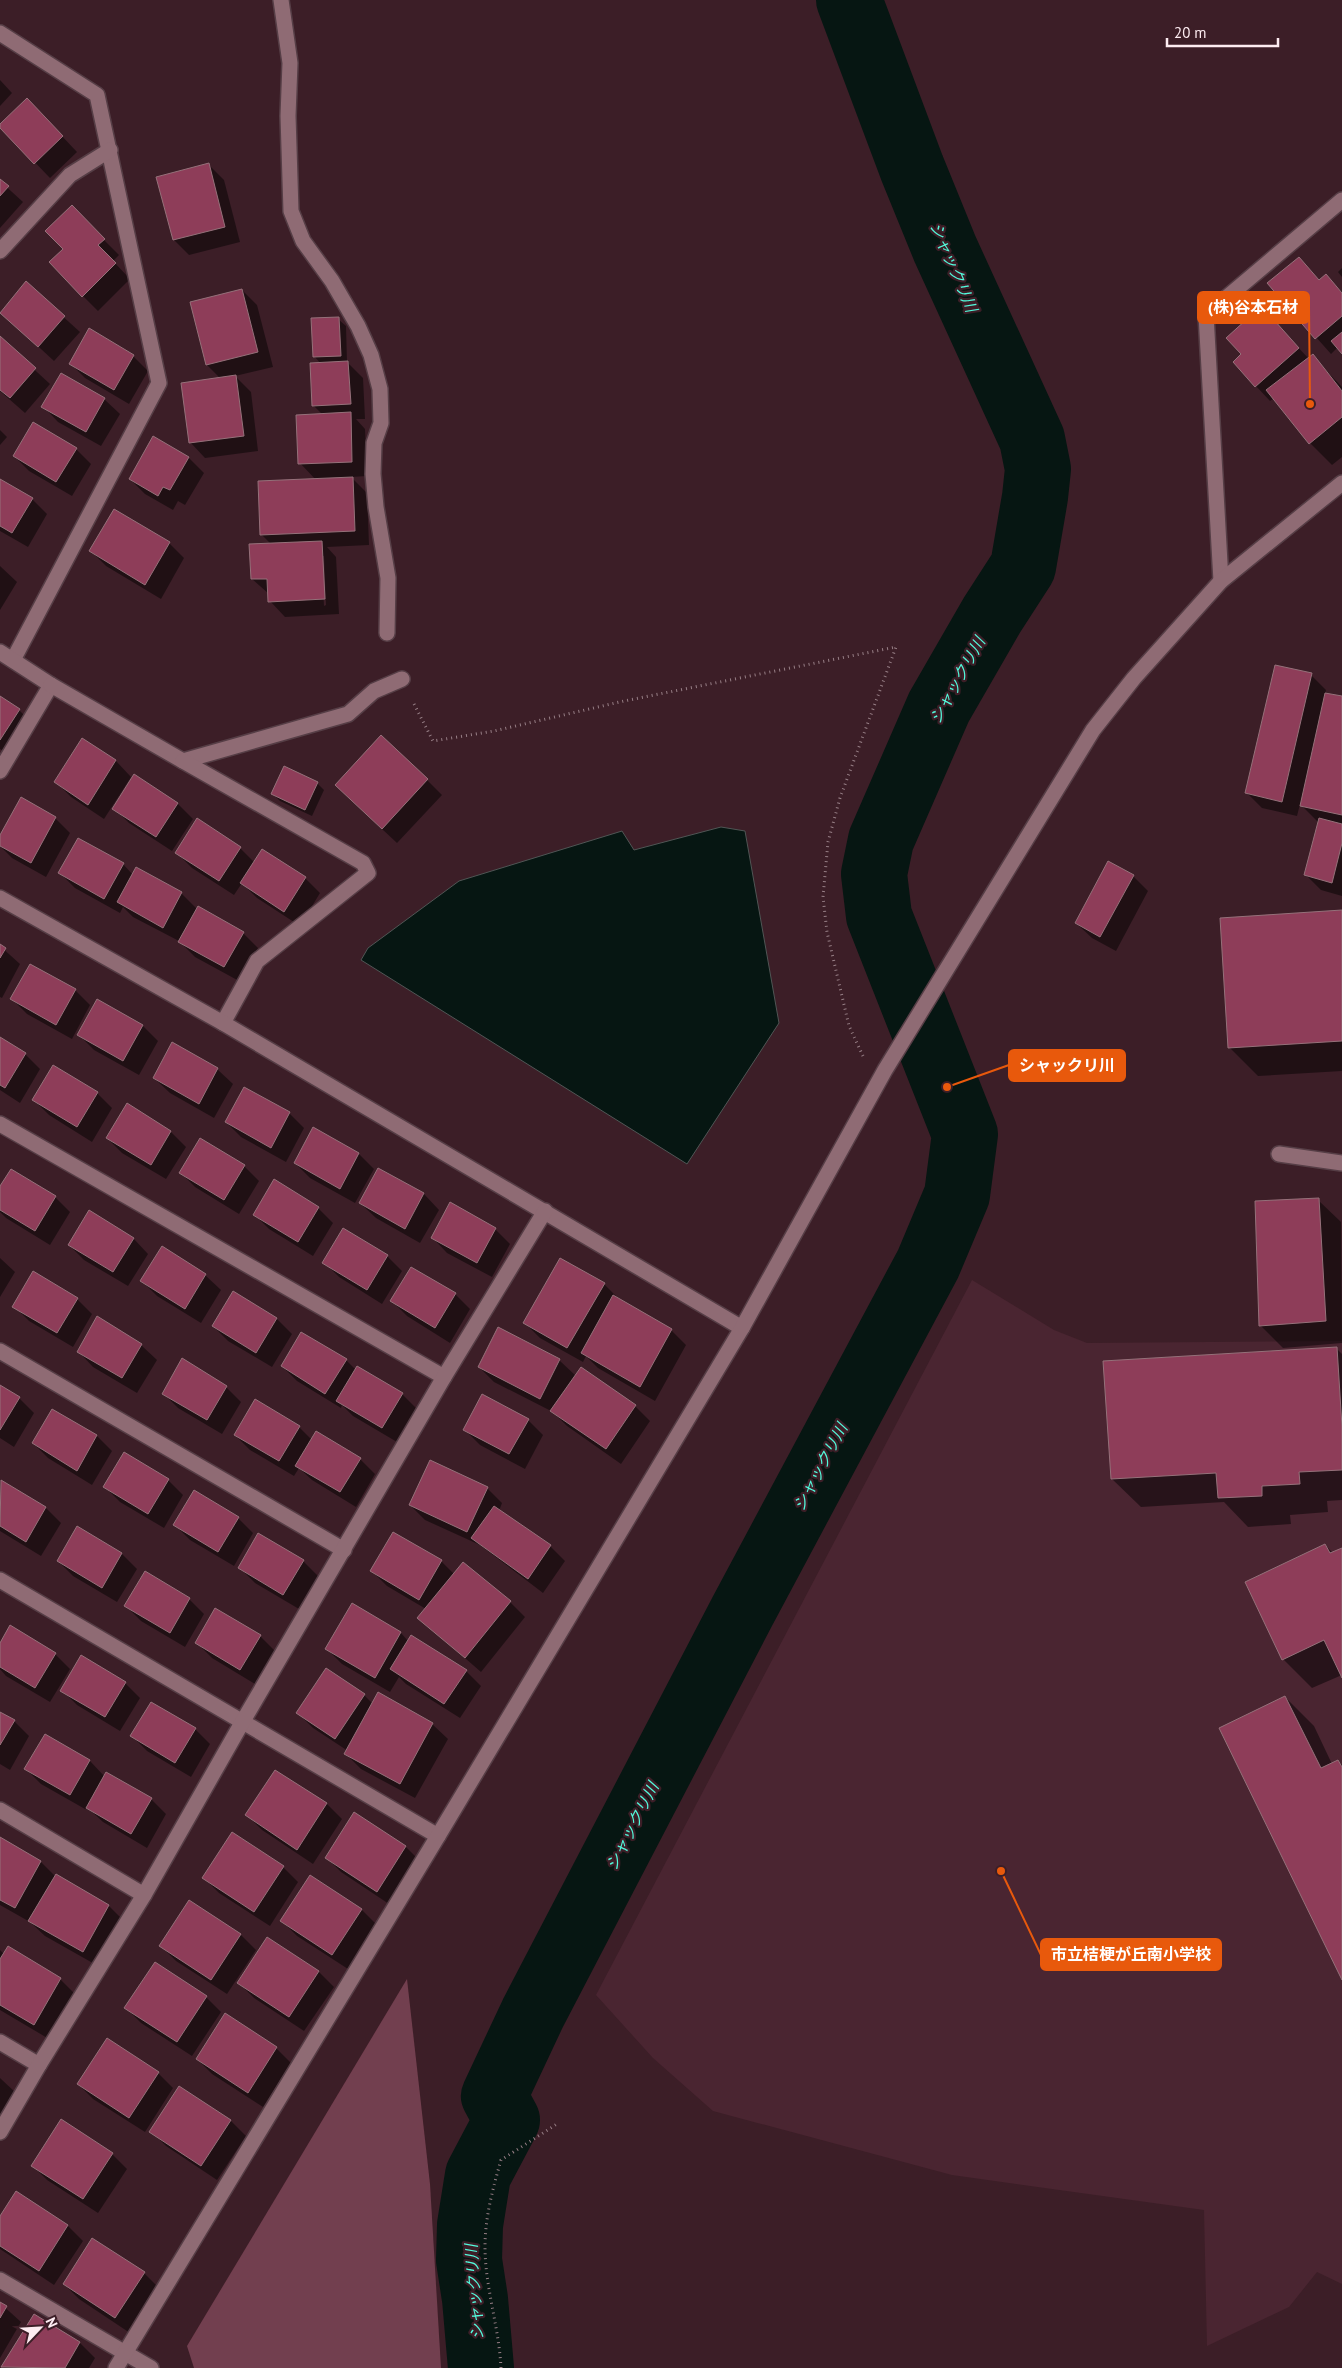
<svg xmlns="http://www.w3.org/2000/svg" width="1342" height="2368" font-family="'PT Sans','Noto Sans JP',sans-serif">
<style>
.built{fill:#4a2531}
.green{fill:#723f4f}
.water{fill:#061612;stroke:#505655}
.shadow{fill:#0007;fill-rule:evenodd}
.lines{fill:none;stroke-linecap:round;stroke-linejoin:round}
.river{stroke:#061612;stroke-width:66}
.building{fill:#8e3d59;stroke:#95717a}
.minor-casing{stroke:#563e46;stroke-width:18}
.path{stroke:#977f86;stroke-width:3;stroke-dasharray:1 4;stroke-linecap:butt}
.minor{stroke:#8f6b74;stroke-width:15}
.labels{text-anchor:middle;dominant-baseline:central;stroke-width:4.5;stroke-linejoin:round;paint-order:stroke}
.water-label{font-size:16px;font-style:italic;fill:#52fadc;stroke:#3c1e27}
.leader{fill:none;stroke:#e8590c;stroke-width:2}
.callout-dot{fill:#e8590c;stroke:#3c1e27;stroke-width:2}
.callout{fill:#e8590c;stroke:#e8590c;stroke-width:2}
.callout-label{font-size:16px;text-anchor:middle;font-weight:bold;fill:#fff}
</style>
<rect width="100%" height="100%" fill="#3c1e27"/>
<!-- built -->
<polygon class="built" points="972,1280 1054,1330 1087,1343 1342,1341 1342,2284 1317,2272 1289,2307 1207,2346 1204,2210 952,2175 713,2111 653,2058 596,1995"/>
<!-- green -->
<polygon class="green" points="407,1979 430,2184 441,2368 194,2368 187,2346"/>
<!-- water -->
<polygon class="water" points="721,827 745,831 779,1023 687,1164 361,960 368,948 459,881 622,831 634,850"/>
<!-- shadow -->
<g class="shadow">
<polygon points="0,80 12,93 0,106"/>
<polygon points="42,115 77,152 50,178 0,126"/>
<polygon points="209,165 224,180 240,242 189,255 174,240"/>
<polygon points="0,181 23,202 0,228"/>
<polygon points="86,222 119,255 113,261 130,279 98,311 83,296 65,249"/>
<polygon points="1299,258 1320,281 1326,276 1342,292 1342,352 1338,347 1331,354 1269,284"/>
<polygon points="1342,268 1342,277 1338,272"/>
<polygon points="26,283 80,332 54,361 1,312"/>
<polygon points="242,290 257,305 273,367 235,376 251,392 258,451 205,458 190,442 221,379 207,365 191,303"/>
<polygon points="1266,313 1309,359 1312,356 1342,387 1342,457 1332,465 1310,443 1274,398 1270,401 1256,386 1242,354 1252,325"/>
<path d="M 338,319 L 346,326 L 347,362 L 363,378 L 365,419 L 356,419 L 365,429 L 367,476 L 351,477 L 367,493 L 369,545 L 327,547 L 336,557 L 339,614 L 285,617 L 270,601 L 269,594 L 252,579 L 271,544 L 261,534 L 316,480 L 300,463 L 323,415 L 314,406 L 321,364 L 315,357 ZM 321,556 L 324,556 L 326,605 L 324,606 Z"/>
<polygon points="0,338 50,384 25,413 0,391"/>
<polygon points="133,356 148,371 129,404 85,378 70,363"/>
<polygon points="62,374 104,399 120,414 101,446 58,422 43,406"/>
<polygon points="0,430 7,437 0,445"/>
<polygon points="153,438 189,458 204,473 185,505 178,501 173,510 145,494 130,479"/>
<polygon points="76,449 91,464 72,496 29,471 14,456"/>
<polygon points="0,480 32,499 47,514 28,547 0,531"/>
<polygon points="169,543 184,558 161,599 106,566 91,551"/>
<polygon points="0,566 17,582 0,610"/>
<polygon points="1311,675 1326,690 1325,694 1342,698 1342,896 1321,890 1306,875 1319,823 1300,804 1297,816 1262,808 1247,793"/>
<polygon points="0,698 19,710 34,725 13,757 0,749"/>
<polygon points="83,740 116,761 131,777 104,819 71,797 56,782"/>
<polygon points="135,776 178,804 193,819 172,851 129,823 114,808"/>
<polygon points="427,780 442,795 397,843 351,800"/>
<polygon points="317,783 324,790 312,816 280,801 273,794"/>
<polygon points="55,818 70,833 46,877 12,858 0,846 0,838"/>
<polygon points="198,820 240,848 255,863 263,850 305,878 320,893 300,926 257,898 242,883 234,895 192,868 177,853"/>
<polygon points="123,864 133,875 181,893 198,910 243,933 258,948 239,981 195,957 179,941 133,917 123,907 120,913 75,888 60,873"/>
<polygon points="1133,876 1148,891 1116,951 1092,938 1076,923"/>
<polygon points="1342,911 1342,1071 1258,1076 1229,1047"/>
<polygon points="0,946 20,964 2,998 0,997"/>
<polygon points="75,990 90,1005 72,1039 27,1014 12,999"/>
<polygon points="98,1001 143,1026 158,1041 139,1075 94,1050 79,1035"/>
<polygon points="0,1039 25,1054 40,1069 20,1103 0,1090"/>
<polygon points="217,1069 233,1084 214,1118 170,1093 154,1078"/>
<polygon points="97,1093 112,1108 92,1142 49,1115 34,1100"/>
<polygon points="289,1113 304,1128 286,1162 241,1137 226,1122"/>
<polygon points="314,1129 359,1154 374,1169 355,1203 310,1178 295,1163"/>
<polygon points="171,1132 186,1147 166,1179 122,1153 107,1138"/>
<polygon points="244,1166 259,1181 239,1214 195,1187 180,1172"/>
<polygon points="379,1169 424,1194 439,1210 420,1243 376,1218 360,1203"/>
<polygon points="0,1189 55,1197 70,1212 50,1245 6,1218 0,1212"/>
<polygon points="1318,1200 1341,1222 1342,1343 1283,1348 1261,1326"/>
<polygon points="318,1208 333,1223 313,1256 269,1229 254,1214"/>
<polygon points="495,1229 510,1244 492,1277 447,1253 432,1237"/>
<polygon points="133,1238 148,1254 128,1286 84,1260 69,1245"/>
<polygon points="387,1256 402,1271 382,1304 339,1277 324,1262"/>
<polygon points="0,1258 15,1272 0,1297"/>
<polygon points="411,1268 455,1294 470,1309 450,1343 407,1316 392,1301"/>
<polygon points="33,1273 77,1299 92,1314 73,1347 29,1321 14,1306"/>
<polygon points="205,1275 221,1290 201,1323 157,1296 142,1281"/>
<polygon points="604,1284 619,1299 671,1330 686,1345 655,1401 598,1368 586,1356 583,1362 540,1338 525,1323"/>
<polygon points="233,1293 277,1319 292,1334 272,1367 228,1341 213,1326"/>
<polygon points="141,1345 157,1360 137,1393 93,1367 78,1351"/>
<polygon points="1336,1348 1342,1354 1342,1500 1327,1501 1328,1512 1290,1515 1291,1524 1248,1527 1224,1502 1141,1507 1112,1479"/>
<polygon points="346,1360 356,1370 402,1394 417,1409 397,1442 353,1416 342,1405 341,1408 297,1381 282,1366"/>
<polygon points="559,1360 576,1376 635,1406 650,1421 621,1464 567,1426 553,1412 494,1382 479,1367"/>
<polygon points="0,1387 19,1398 34,1413 14,1447 0,1438"/>
<polygon points="226,1387 241,1402 222,1434 178,1408 163,1393"/>
<polygon points="53,1410 97,1436 112,1451 92,1485 48,1458 33,1443"/>
<polygon points="528,1420 543,1435 525,1469 480,1445 465,1430"/>
<polygon points="299,1427 312,1440 360,1459 375,1474 356,1507 312,1480 299,1468 294,1476 250,1450 235,1435"/>
<polygon points="168,1480 183,1495 164,1528 120,1502 105,1487"/>
<polygon points="1,1481 46,1508 61,1523 41,1556 0,1531"/>
<polygon points="487,1488 502,1503 499,1511 550,1546 565,1561 543,1593 480,1545 425,1520 410,1505"/>
<polygon points="238,1518 253,1533 234,1566 190,1540 175,1525"/>
<polygon points="78,1528 122,1554 137,1569 117,1602 73,1576 58,1561"/>
<polygon points="1325,1545 1333,1553 1342,1549 1342,1675 1312,1688 1283,1659"/>
<polygon points="303,1561 318,1576 299,1609 255,1583 240,1568"/>
<polygon points="441,1561 454,1574 510,1602 525,1617 481,1672 419,1618 426,1609 387,1586 372,1571"/>
<polygon points="189,1599 204,1614 185,1647 141,1621 126,1606"/>
<polygon points="353,1605 401,1633 408,1641 466,1671 481,1686 460,1718 406,1684 399,1677 390,1692 342,1664 327,1649"/>
<polygon points="260,1636 275,1651 255,1684 212,1658 197,1643"/>
<polygon points="0,1646 55,1654 70,1669 50,1702 6,1676 0,1669"/>
<polygon points="326,1670 364,1695 373,1704 432,1724 448,1739 415,1798 361,1769 346,1754 348,1751 313,1728 298,1713"/>
<polygon points="125,1683 140,1698 120,1731 77,1705 62,1690"/>
<polygon points="1285,1697 1314,1726 1332,1764 1338,1761 1342,1765 1342,1977"/>
<polygon points="0,1713 14,1721 29,1736 10,1770 0,1764"/>
<polygon points="195,1729 210,1744 191,1777 147,1751 132,1736"/>
<polygon points="45,1735 90,1761 105,1777 151,1799 166,1814 147,1848 103,1822 87,1807 85,1809 41,1784 26,1769"/>
<polygon points="275,1771 327,1804 342,1819 313,1864 262,1830 247,1815"/>
<polygon points="355,1813 406,1847 421,1862 392,1906 341,1872 326,1857"/>
<polygon points="232,1834 283,1867 298,1882 270,1926 219,1893 204,1878"/>
<polygon points="0,1838 41,1862 55,1876 109,1906 124,1921 98,1966 45,1936 30,1922 0,1905"/>
<polygon points="310,1877 362,1910 377,1925 348,1969 297,1936 282,1921"/>
<polygon points="189,1902 241,1935 256,1950 227,1994 176,1961 161,1946"/>
<polygon points="267,1939 319,1972 334,1987 304,2031 254,1998 239,1983"/>
<polygon points="0,1950 4,1954 60,1979 75,1994 49,2039 0,2010"/>
<polygon points="206,1997 221,2012 192,2056 141,2023 126,2008"/>
<polygon points="226,2015 276,2048 291,2063 263,2107 212,2074 197,2059"/>
<polygon points="158,2073 173,2088 145,2132 93,2099 78,2084"/>
<polygon points="0,2078 16,2093 0,2120"/>
<polygon points="179,2087 231,2121 246,2136 217,2180 166,2146 151,2131"/>
<polygon points="112,2154 127,2169 98,2213 47,2180 32,2165"/>
<polygon points="17,2192 68,2226 83,2241 54,2285 0,2249 0,2218"/>
<polygon points="93,2240 144,2273 159,2288 130,2333 79,2299 64,2284"/>
<polygon points="0,2303 21,2322 0,2358"/>
<polygon points="34,2315 80,2343 95,2358 89,2368 4,2368 3,2367"/>
</g>
<g class="lines">
<!-- river -->
<polyline class="river" points="481,2368 475,2299 469,2260 470,2225 478,2175 507,2120 494,2096 533,2013 742,1612 928,1264 957,1195 965,1134 879,916 874,874 881,840 939,707 992,615 1023,567 1035,497 1038,469 1032,439 945,249 912,168 849,0"/>
</g>
<!-- building -->
<g class="building">
<polygon points="27,98 63,136 34,164 0,128 0,124"/>
<polygon points="209,163 225,227 173,240 156,177"/>
<polygon points="0,179 9,186 0,196"/>
<polygon points="72,205 105,239 98,245 116,263 82,297 49,262 63,249 45,231"/>
<polygon points="1299,257 1319,280 1326,274 1342,293 1342,316 1315,339 1267,283"/>
<polygon points="26,281 65,316 38,347 0,313"/>
<polygon points="242,289 258,352 206,365 190,302"/>
<polygon points="1266,311 1299,348 1255,387 1233,362 1241,354 1226,338 1247,319 1252,324"/>
<polygon points="339,317 341,356 313,357 311,318"/>
<polygon points="89,328 134,355 114,390 69,364"/>
<polygon points="1342,332 1342,354 1331,341"/>
<polygon points="0,336 36,368 10,398 0,390"/>
<polygon points="1313,354 1342,391 1342,417 1309,444 1266,390"/>
<polygon points="348,361 351,404 312,406 310,363"/>
<polygon points="61,373 105,398 86,432 41,407"/>
<polygon points="236,375 244,436 189,443 181,383"/>
<polygon points="351,412 352,462 298,464 296,415"/>
<polygon points="33,422 77,448 56,482 13,456"/>
<polygon points="153,436 189,457 170,490 163,487 158,496 129,479"/>
<polygon points="353,477 355,531 260,535 258,481"/>
<polygon points="0,479 33,498 12,533 0,526"/>
<polygon points="114,509 170,542 145,585 89,551"/>
<polygon points="322,541 325,599 268,602 267,579 251,579 249,544"/>
<polygon points="1275,665 1312,673 1282,802 1245,793"/>
<polygon points="1325,693 1342,696 1342,815 1300,806"/>
<polygon points="0,696 20,709 0,740"/>
<polygon points="381,735 428,779 382,829 335,785"/>
<polygon points="82,738 116,760 88,805 54,782"/>
<polygon points="284,766 318,782 305,810 271,794"/>
<polygon points="134,774 178,803 156,837 112,809"/>
<polygon points="21,797 56,817 31,863 0,846 0,835"/>
<polygon points="197,818 241,847 219,881 175,853"/>
<polygon points="1319,818 1342,824 1342,843 1332,883 1304,875"/>
<polygon points="78,838 124,863 104,899 58,873"/>
<polygon points="262,849 306,877 284,912 240,883"/>
<polygon points="1108,861 1134,875 1100,937 1075,923"/>
<polygon points="136,867 182,892 163,928 117,902"/>
<polygon points="198,906 244,932 224,967 178,942"/>
<polygon points="1342,910 1342,1041 1228,1048 1220,918"/>
<polygon points="0,944 6,948 0,958"/>
<polygon points="30,964 76,989 56,1025 10,999"/>
<polygon points="97,999 143,1025 123,1061 77,1035"/>
<polygon points="0,1037 26,1053 5,1088 0,1085"/>
<polygon points="172,1042 218,1068 199,1104 153,1078"/>
<polygon points="53,1065 98,1092 77,1127 32,1100"/>
<polygon points="244,1087 290,1112 271,1148 225,1122"/>
<polygon points="127,1103 171,1131 151,1165 106,1138"/>
<polygon points="313,1127 359,1153 340,1189 294,1163"/>
<polygon points="200,1138 245,1165 224,1200 179,1173"/>
<polygon points="378,1168 424,1193 405,1229 359,1203"/>
<polygon points="11,1169 56,1196 35,1231 0,1210 0,1186"/>
<polygon points="274,1179 319,1207 298,1242 253,1215"/>
<polygon points="1319,1198 1326,1321 1259,1326 1255,1201"/>
<polygon points="450,1202 496,1228 477,1263 431,1238"/>
<polygon points="89,1210 134,1238 113,1272 68,1245"/>
<polygon points="343,1228 388,1255 367,1290 322,1263"/>
<polygon points="162,1246 206,1274 185,1309 140,1281"/>
<polygon points="560,1258 605,1283 567,1348 523,1323"/>
<polygon points="411,1267 456,1293 435,1328 390,1301"/>
<polygon points="33,1271 78,1298 57,1333 12,1307"/>
<polygon points="233,1291 277,1318 256,1353 212,1326"/>
<polygon points="613,1295 672,1329 640,1387 581,1353"/>
<polygon points="97,1316 142,1344 122,1378 77,1352"/>
<polygon points="498,1327 560,1359 540,1399 478,1367"/>
<polygon points="301,1332 347,1359 325,1394 281,1366"/>
<polygon points="1337,1347 1342,1427 1342,1470 1299,1472 1300,1484 1262,1486 1262,1496 1218,1498 1216,1473 1111,1479 1103,1361"/>
<polygon points="182,1358 227,1386 207,1420 162,1394"/>
<polygon points="357,1366 403,1393 382,1428 336,1401"/>
<polygon points="581,1367 636,1405 606,1449 550,1411"/>
<polygon points="0,1385 20,1397 0,1430"/>
<polygon points="482,1394 529,1419 509,1454 463,1430"/>
<polygon points="255,1399 300,1426 279,1461 234,1435"/>
<polygon points="52,1409 97,1435 77,1471 32,1443"/>
<polygon points="316,1431 361,1458 340,1492 295,1466"/>
<polygon points="124,1452 169,1479 148,1514 103,1487"/>
<polygon points="430,1460 488,1487 467,1532 409,1505"/>
<polygon points="1,1480 46,1507 26,1542 0,1526"/>
<polygon points="194,1490 239,1517 218,1552 173,1525"/>
<polygon points="494,1506 551,1545 528,1579 471,1538"/>
<polygon points="77,1526 122,1553 102,1588 57,1561"/>
<polygon points="393,1532 442,1560 419,1600 370,1571"/>
<polygon points="258,1533 304,1560 283,1595 238,1568"/>
<polygon points="1325,1544 1330,1553 1342,1548 1342,1678 1324,1640 1282,1660 1245,1582"/>
<polygon points="463,1562 511,1601 465,1658 417,1618"/>
<polygon points="145,1571 190,1598 170,1633 124,1606"/>
<polygon points="352,1603 401,1632 375,1678 325,1649"/>
<polygon points="215,1608 261,1635 240,1670 195,1643"/>
<polygon points="10,1625 56,1653 35,1688 0,1667 0,1643"/>
<polygon points="411,1635 467,1670 444,1704 390,1669"/>
<polygon points="81,1655 126,1682 105,1717 60,1691"/>
<polygon points="326,1668 365,1694 335,1739 296,1713"/>
<polygon points="378,1692 433,1723 400,1784 344,1754"/>
<polygon points="1285,1696 1321,1768 1338,1760 1342,1767 1342,1980 1219,1728"/>
<polygon points="151,1702 196,1728 175,1763 130,1736"/>
<polygon points="0,1712 15,1720 0,1745"/>
<polygon points="45,1734 90,1760 70,1795 24,1769"/>
<polygon points="275,1770 327,1803 297,1850 245,1815"/>
<polygon points="106,1772 152,1798 131,1834 86,1808"/>
<polygon points="354,1812 406,1846 377,1892 325,1858"/>
<polygon points="232,1832 284,1866 254,1912 202,1878"/>
<polygon points="0,1837 41,1861 15,1908 0,1900"/>
<polygon points="56,1874 109,1905 83,1952 28,1921"/>
<polygon points="310,1875 362,1909 332,1955 280,1921"/>
<polygon points="189,1900 241,1934 211,1980 159,1946"/>
<polygon points="267,1937 319,1971 289,2017 237,1983"/>
<polygon points="8,1946 61,1978 34,2025 0,2005 0,1959"/>
<polygon points="155,1962 207,1996 177,2042 124,2008"/>
<polygon points="225,2013 277,2047 248,2093 196,2059"/>
<polygon points="107,2038 159,2072 129,2118 77,2084"/>
<polygon points="179,2086 231,2120 201,2166 149,2132"/>
<polygon points="61,2119 113,2153 83,2199 31,2166"/>
<polygon points="16,2191 68,2225 39,2271 0,2246 0,2216"/>
<polygon points="92,2238 145,2272 115,2318 63,2284"/>
<polygon points="0,2302 7,2306 0,2318"/>
<polygon points="34,2314 80,2342 65,2368 1,2367"/>
</g>
<g class="lines">
<!-- minor casing -->
<g class="minor-casing">
<g id="minor">
<polyline points="281,0 290,63 288,116 291,211 303,241 332,281 358,326 371,355 380,389 381,423 374,443 373,474 376,507 388,578 387,633"/>
<polyline points="0,33 97,95 159,383 13,660"/>
<polyline points="0,251 70,175 110,150"/>
<polyline points="1221,581 1206,315 1342,200"/>
<polyline points="0,652 51,685 0,771"/>
<polyline points="51,685 183,761 348,714 374,691 402,679"/>
<polyline points="183,761 363,863 368,873 257,961 223,1023"/>
<polyline points="0,898 223,1023 742,1328"/>
<polyline points="0,1124 444,1377"/>
<polyline points="1279,1154 1342,1163"/>
<polyline points="0,1351 344,1550"/>
<polyline points="0,1580 438,1836"/>
<polyline points="0,1810 144,1895"/>
<polyline points="0,2042 39,2065"/>
<polyline points="0,2132 39,2065 144,1895 243,1721 444,1377 545,1211"/>
<polyline points="0,2280 151,2368"/>
<polyline points="116,2368 438,1836 742,1328 885,1070 1093,730 1134,678 1221,581 1342,483"/>
</g>
</g>
<!-- path -->
<g class="path">
<polyline points="414,704 433,741 494,731 624,701 896,647 840,798 828,842 823,897 827,932 849,1026 863,1056"/>
<path d="M 501,2368 C 499,2327 485,2287 485,2247 C 485,2217 493,2188 501,2160 L 557,2124"/>
</g>
<!-- minor -->
<use href="#minor" class="minor"/>
</g>
<g class="labels">
<!-- water labels -->
<g class="water-label">
<text transform="translate(954 267) rotate(67)">シャックリ川</text>
<text transform="translate(957 680) rotate(-61)">シャックリ川</text>
<text transform="translate(820 1467) rotate(-62)">シャックリ川</text>
<text transform="translate(632 1826) rotate(-63)">シャックリ川</text>
<text transform="translate(474 2292) rotate(-94)">シャックリ川</text>
</g>
</g>
<!-- callouts -->
<path class="leader" d="M1310 404L1309 307M947 1087L1009 1065M1001 1871L1041 1955"/>
<g class="callout-dot">
<circle cx="1310" cy="404" r="5"/>
<circle cx="947" cy="1087" r="5"/>
<circle cx="1001" cy="1871" r="5"/>
</g>
<g class="callout">
<rect x="1198" y="292" width="111" height="31" rx="5"/>
<rect x="1009" y="1050" width="116" height="31" rx="5"/>
<rect x="1041" y="1939" width="180" height="31" rx="5"/>
</g>
<g class="callout-label">
<text x="1253" y="313">(株)谷本石材</text>
<text x="1067" y="1071">シャックリ川</text>
<text x="1131" y="1960">市立桔梗が丘南小学校</text>
</g>
<!-- north arrow -->
<g transform="translate(40 2328) rotate(65)" stroke="#3c1e27" stroke-width="4" paint-order="stroke">
<path d="M0-4L9 19L0 12L-9 19Z" fill="#fdecf1"/>
<text y="-8" font-size="14" font-weight="bold" text-anchor="middle" fill="#fdecf1">N</text>
</g>
<!-- scale -->
<path d="M1167 38v8h111v-8" fill="none" stroke="#fdecf1" stroke-width="2.5"/>
<text x="1174" y="38" font-size="15" fill="#fdecf1" stroke="#3c1e27" stroke-width="4" paint-order="stroke">20 m</text>
</svg>
